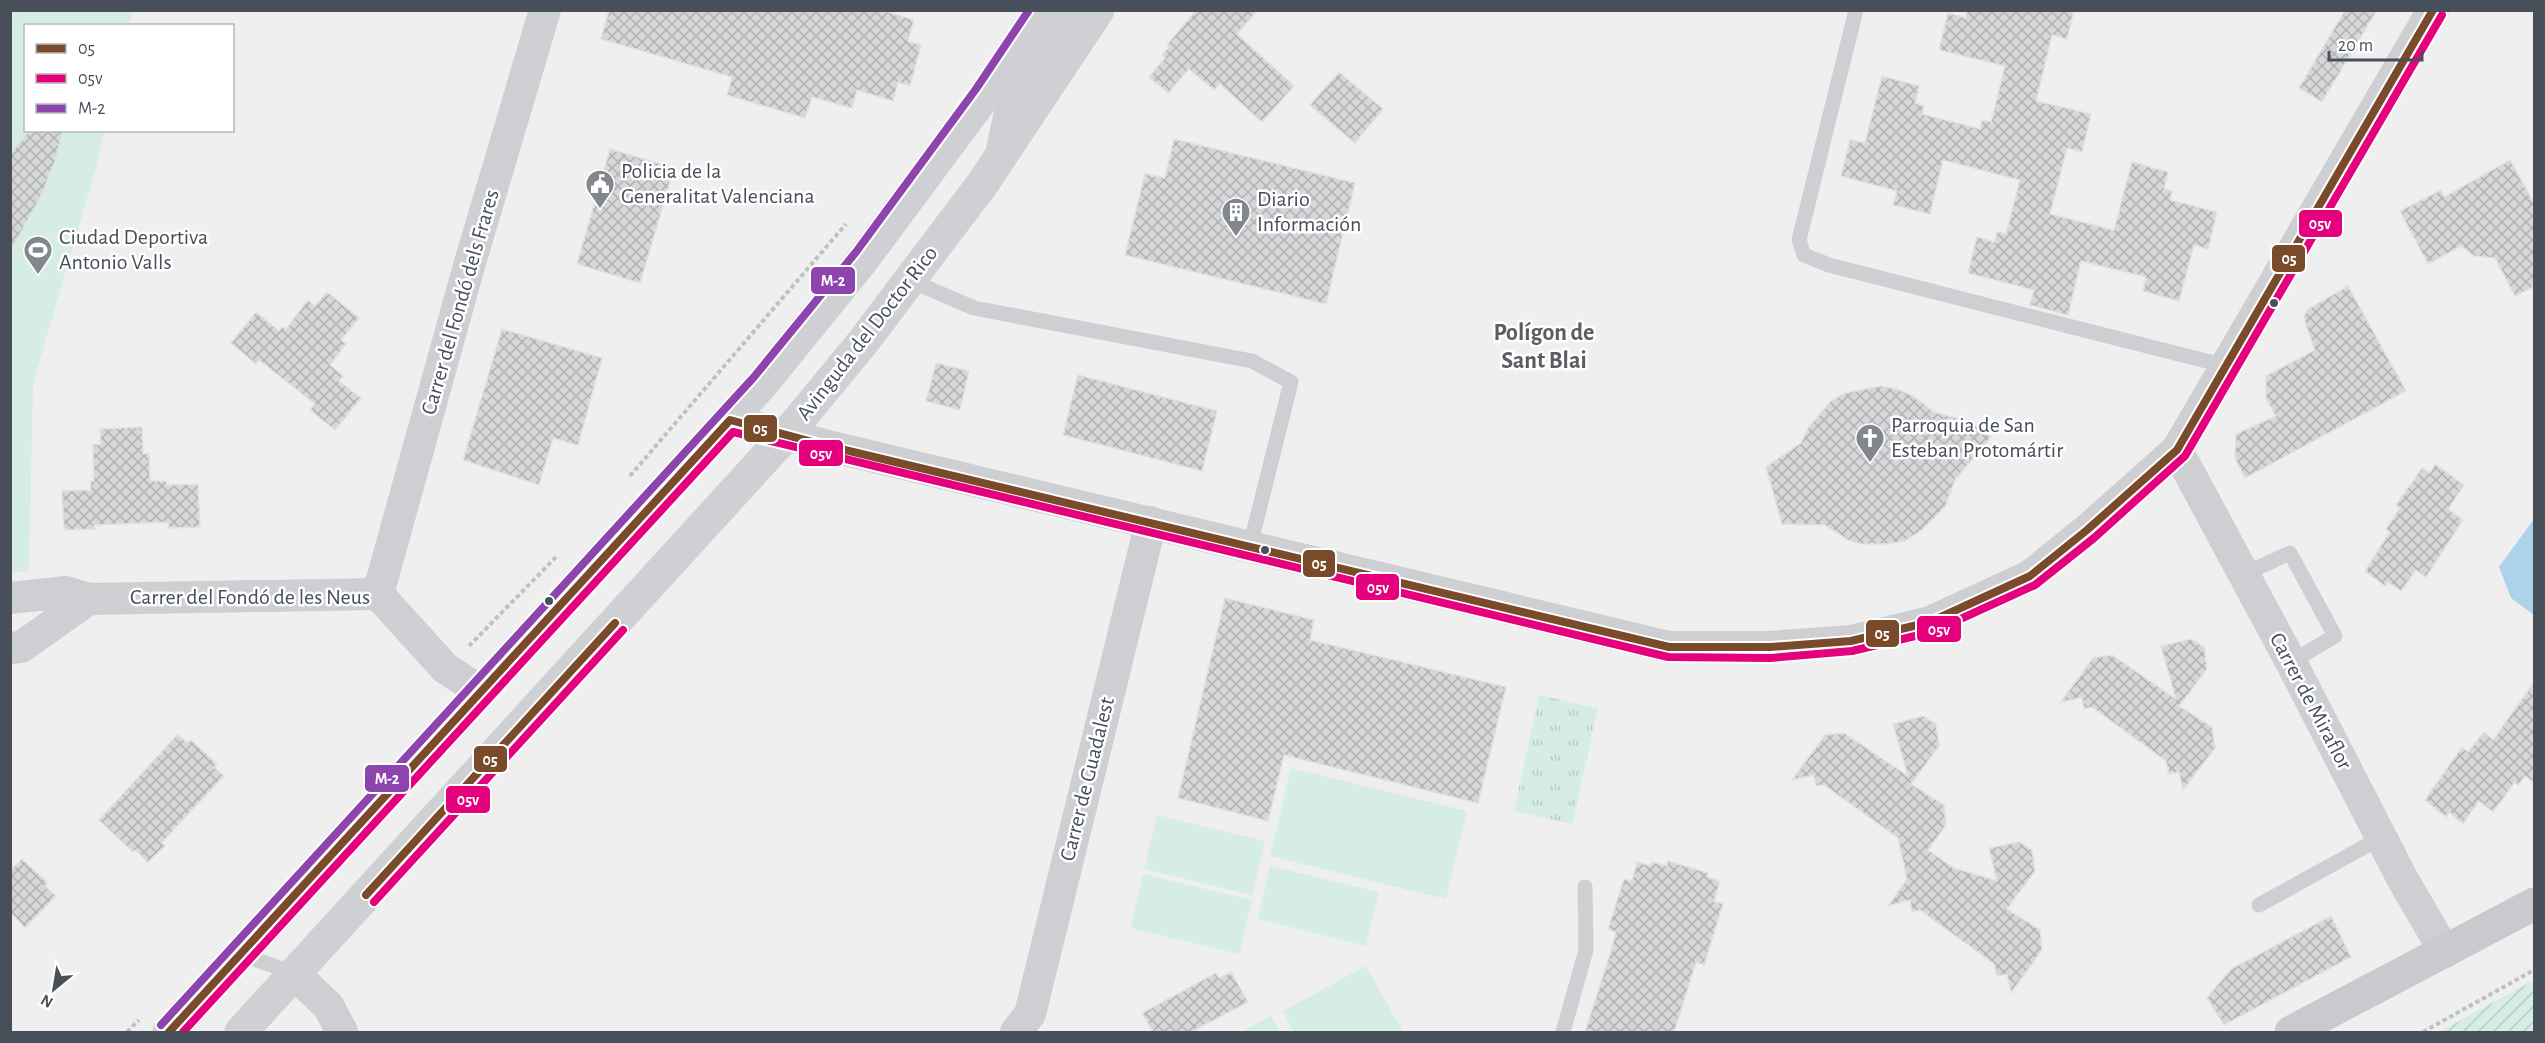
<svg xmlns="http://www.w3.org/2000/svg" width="2545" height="1043" font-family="'Alegreya Sans',sans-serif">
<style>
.grass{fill:#d5ede2}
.park{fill:url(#park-tufts)}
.garden{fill:url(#garden-furrows)}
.water{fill:#acd3e9}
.building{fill:url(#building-cross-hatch);stroke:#e1e1e2;stroke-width:1.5}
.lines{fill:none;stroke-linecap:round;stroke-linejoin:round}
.path{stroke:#bac4c3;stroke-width:4;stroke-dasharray:4.5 3;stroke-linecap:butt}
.lane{stroke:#cdcfd2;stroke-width:15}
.street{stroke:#cdcfd2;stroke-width:32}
.secondary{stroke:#ced0d3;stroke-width:33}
.primary{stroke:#c8cace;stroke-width:33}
.bus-1-casing{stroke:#fff;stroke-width:12}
.bus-2-casing{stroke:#fff;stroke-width:12}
.bus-3-casing{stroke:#fff;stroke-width:12}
.bus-1{stroke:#7a4b2a;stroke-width:8}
.bus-2{stroke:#e5007d;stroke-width:8}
.bus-3{stroke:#8e44ad;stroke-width:8}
.bus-dot{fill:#474f5a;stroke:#fff;stroke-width:2}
.labels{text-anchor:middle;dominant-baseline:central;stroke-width:5;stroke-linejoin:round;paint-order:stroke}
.poi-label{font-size:22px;fill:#474f5a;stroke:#fff;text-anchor:start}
.street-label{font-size:22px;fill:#474f5a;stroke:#fff}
.neighbourhood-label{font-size:24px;font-weight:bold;fill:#5b5d63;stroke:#fff}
.line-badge{stroke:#fff;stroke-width:2}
.badge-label{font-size:16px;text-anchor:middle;font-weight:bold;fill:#fff}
</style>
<defs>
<pattern id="park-tufts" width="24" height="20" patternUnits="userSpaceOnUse" patternTransform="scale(1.5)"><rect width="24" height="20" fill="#d5ede2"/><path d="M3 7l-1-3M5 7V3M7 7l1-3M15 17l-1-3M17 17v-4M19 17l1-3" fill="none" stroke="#b8cdc4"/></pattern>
<pattern id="garden-furrows" width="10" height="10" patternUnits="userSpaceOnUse" patternTransform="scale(1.5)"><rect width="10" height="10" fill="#d5ede2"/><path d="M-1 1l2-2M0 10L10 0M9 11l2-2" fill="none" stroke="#b8cdc4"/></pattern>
<pattern id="building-cross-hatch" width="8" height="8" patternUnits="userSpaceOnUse" patternTransform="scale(1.5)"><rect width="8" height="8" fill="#d7d7d9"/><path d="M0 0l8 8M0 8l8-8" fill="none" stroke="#b0b1b3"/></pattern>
</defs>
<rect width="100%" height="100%" fill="#f0efef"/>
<!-- grass -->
<g class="grass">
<polygon points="10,11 133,11 128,25 26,26 26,130 104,131 96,167 33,384 29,571 11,572"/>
<polygon points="1291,768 1467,811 1446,899 1270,856"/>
<polygon points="1157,815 1265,841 1252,895 1144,869"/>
<polygon points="1270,866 1379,892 1366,946 1258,919"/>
<polygon points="1143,874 1252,900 1239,954 1131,928"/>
<polygon points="1366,966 1403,1032 1294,1032 1283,1011"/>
<polygon points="1271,1016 1280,1032 1241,1032"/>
</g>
<!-- park -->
<polygon class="park" points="1539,695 1598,708 1572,824 1514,811"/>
<!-- garden -->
<polygon class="garden" points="2534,980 2534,1032 2439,1032"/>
<!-- water -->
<polygon class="water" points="2534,519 2534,615 2511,598 2499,567"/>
<!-- building -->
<g class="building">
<polygon points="609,10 882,10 914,20 908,41 921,45 910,86 898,82 893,101 857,90 852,108 812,97 805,118 727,95 732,77 601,39"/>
<polygon points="1196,10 1258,10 1237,34 1294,86 1262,122 1220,84 1214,90 1189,69 1168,93 1149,77 1165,58 1162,55 1169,47 1167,45"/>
<polygon points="1967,10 2074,10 2067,39 2052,35 2036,101 2091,114 2082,152 2067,148 2050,214 2114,230 2132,162 2168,172 2164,189 2172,191 2170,200 2217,212 2208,249 2194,245 2179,301 2143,291 2146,277 2081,261 2068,315 2030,305 2034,290 1968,273 1977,237 1995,242 1997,232 2006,234 2020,180 1943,160 1930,214 1893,205 1897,191 1841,176 1850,140 1865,143 1882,76 1919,86 1915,103 1924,106 1922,114 1980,129 1982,120 1991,122 2005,66 1939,50 1948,13 1966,18"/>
<polygon points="2345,10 2377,10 2322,102 2299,88"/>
<polygon points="1339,72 1383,109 1355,143 1310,105"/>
<polygon points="29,130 63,130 55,161 42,194 10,252 10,155"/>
<polygon points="1174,139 1355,183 1326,304 1125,255 1145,174 1165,178"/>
<polygon points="610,149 674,168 640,283 577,264"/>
<polygon points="2510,160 2535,205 2535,286 2515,296 2495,258 2474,256 2461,246 2428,264 2400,211 2441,190 2444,197"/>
<polygon points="2348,286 2406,391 2245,478 2235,458 2236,434 2276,416 2266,399 2266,376 2315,350 2306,325 2304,316 2308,309"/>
<polygon points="327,292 359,318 341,340 346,344 330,365 343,376 339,381 361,398 335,430 310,410 315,404 259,360 256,364 231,343 256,312 279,331 282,327 286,329 308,300 315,306"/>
<polygon points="502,329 602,358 578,445 553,438 539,485 463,460"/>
<polygon points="936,363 969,371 960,410 926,401"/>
<polygon points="1078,375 1217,411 1202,471 1063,435"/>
<polygon points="1881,386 1897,389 1913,396 1934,412 1971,422 1991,437 1955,480 1945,507 1922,530 1905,541 1886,544 1862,544 1848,540 1825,525 1782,524 1766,467 1801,443 1808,428 1831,401 1845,393"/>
<polygon points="142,427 143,454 149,453 150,481 166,481 167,485 198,484 200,527 169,528 168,522 94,525 95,529 64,530 62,491 91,490 90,481 94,481 93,445 101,444 100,429"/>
<polygon points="2435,464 2464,485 2448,509 2463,520 2426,577 2416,570 2401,591 2388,582 2385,586 2365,571 2390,532 2386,529 2400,508 2396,505 2422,468 2430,473"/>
<polygon points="1225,598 1314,620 1310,640 1506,687 1478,803 1284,755 1268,821 1178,798"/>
<polygon points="2191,639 2204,647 2207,669 2179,706 2212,727 2215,748 2183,790 2179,772 2169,774 2166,761 2092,707 2084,709 2082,697 2060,703 2093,658 2112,655 2176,699 2161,646"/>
<polygon points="2535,681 2535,783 2525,776 2518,785 2515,782 2493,812 2479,801 2463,824 2449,812 2446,817 2425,800 2462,747 2468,752 2484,732 2493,740"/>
<polygon points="1923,716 1936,724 1939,746 1911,784 1944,805 1946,825 1928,850 1954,868 1997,881 1989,848 2019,842 2032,850 2035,871 2007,909 2040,930 2042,950 2011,993 2007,974 1997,976 1994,964 1920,910 1912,912 1910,900 1888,906 1907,879 1898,838 1824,785 1816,786 1814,775 1792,780 1825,735 1844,733 1908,776 1893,724"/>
<polygon points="178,734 187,743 191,740 217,764 214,767 224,776 174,829 162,843 165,846 148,862 135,850 133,852 99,820"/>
<polygon points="22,859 48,883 45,886 56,896 25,928 10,912 10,871"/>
<polygon points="1668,861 1708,873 1707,877 1720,881 1714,901 1723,904 1704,965 1696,962 1674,1032 1585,1032 1611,951 1616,932 1608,929 1624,879 1632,881 1637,862 1651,866 1652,862 1667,866"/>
<polygon points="2331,916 2351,957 2224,1025 2207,998 2231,969"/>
<polygon points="1231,972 1248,1002 1191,1032 1153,1032 1142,1013 1216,973 1219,978"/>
</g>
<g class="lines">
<!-- path -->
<g class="path">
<polyline points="630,476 846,224"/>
<polyline points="469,646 558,555"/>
<polyline points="127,1032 139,1020"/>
<polyline points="2423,1032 2534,970"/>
</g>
<!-- lane -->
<g class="lane">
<polyline points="1856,10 1799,240 1804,255 1829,265 2226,366"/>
<polyline points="909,280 974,308 1252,361 1291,382 1250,546"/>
<polyline points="2244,574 2290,553 2335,636 2291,662"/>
<polyline points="2259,905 2382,837"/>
<polyline points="240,954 294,973"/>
<polyline points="1563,1032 1586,950 1585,887"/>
</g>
<!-- street -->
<g class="street">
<polyline points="1001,154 1010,113 1073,10"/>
<polyline points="730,420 824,445 1669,647 1770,647 1851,641 1930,622 2030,576 2087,530 2177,450 2433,10"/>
<polyline points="2177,450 2291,662 2402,878 2445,952"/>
<polyline points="378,594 469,266 545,10"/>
<polyline points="10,598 66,592 89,599 378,594 445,668 480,691"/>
<polyline points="10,648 21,647 89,599"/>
<polyline points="294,973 329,1007 342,1032"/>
<polyline points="1016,1032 1030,1014 1151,522"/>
</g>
<!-- secondary -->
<g class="secondary">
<polyline points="169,1032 762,384 864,258 985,95 1042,10"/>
<polyline points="241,1032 787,434 863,342 983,183 1098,10"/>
</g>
<!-- primary -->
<polyline class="primary" points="2291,1032 2534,904"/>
<!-- bus-1 casing -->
<g class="bus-1-casing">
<g id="bus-1">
<polyline points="366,895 615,623"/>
<polyline points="169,1032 730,420 824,445 1669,647 1770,647 1851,641 1930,622 2030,576 2087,530 2177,450 2433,10"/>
</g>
</g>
<!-- bus-2 casing -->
<g class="bus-2-casing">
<g id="bus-2">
<polyline points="374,902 623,630"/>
<polyline points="183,1032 733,432 1668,657 1770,658 1852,651 1932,632 2035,585 2094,538 2185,456 2442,15"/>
</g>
</g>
<!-- bus-3 casing -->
<g class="bus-3-casing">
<polyline id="bus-3" points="161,1025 754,377 856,252 976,89 1029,10"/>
</g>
<!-- bus-1 -->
<use href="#bus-1" class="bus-1"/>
<!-- bus-2 -->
<use href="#bus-2" class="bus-2"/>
<!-- bus-3 -->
<use href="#bus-3" class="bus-3"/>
</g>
<!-- icons -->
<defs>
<g id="civic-pin" transform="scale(1.5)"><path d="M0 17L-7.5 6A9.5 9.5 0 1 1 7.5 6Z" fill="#82878e" stroke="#fff"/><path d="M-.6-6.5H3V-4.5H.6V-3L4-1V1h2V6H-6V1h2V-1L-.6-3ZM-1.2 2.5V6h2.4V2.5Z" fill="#fff"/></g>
<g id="building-pin" transform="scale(1.5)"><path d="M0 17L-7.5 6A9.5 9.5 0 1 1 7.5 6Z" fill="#82878e" stroke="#fff"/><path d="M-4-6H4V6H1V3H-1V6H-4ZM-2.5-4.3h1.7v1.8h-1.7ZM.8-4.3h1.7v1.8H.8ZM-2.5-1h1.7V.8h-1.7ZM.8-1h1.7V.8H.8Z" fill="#fff"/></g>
<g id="stadium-pin" transform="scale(1.5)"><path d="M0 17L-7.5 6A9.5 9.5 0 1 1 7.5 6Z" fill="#82878e" stroke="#fff"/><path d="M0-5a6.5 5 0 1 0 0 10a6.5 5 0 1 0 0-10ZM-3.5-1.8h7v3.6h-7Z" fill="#fff"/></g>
<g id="church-pin" transform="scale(1.5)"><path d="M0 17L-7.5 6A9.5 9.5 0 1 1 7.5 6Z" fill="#82878e" stroke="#fff"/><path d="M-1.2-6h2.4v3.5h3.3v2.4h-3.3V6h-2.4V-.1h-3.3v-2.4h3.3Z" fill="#fff"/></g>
</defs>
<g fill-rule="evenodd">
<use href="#civic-pin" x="600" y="184"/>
<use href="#building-pin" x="1236" y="212"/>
<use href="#stadium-pin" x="38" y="250"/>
<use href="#church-pin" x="1870" y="438"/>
</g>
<!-- markers -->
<g class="bus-dot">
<circle cx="2274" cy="303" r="5"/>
<circle cx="1265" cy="550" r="5"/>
<circle cx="549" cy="601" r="5"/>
</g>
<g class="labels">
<!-- poi labels -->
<g class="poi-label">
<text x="621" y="171">Policia de la<tspan x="621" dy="25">Generalitat Valenciana</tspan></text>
<text x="1257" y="199">Diario<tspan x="1257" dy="25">Información</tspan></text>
<text x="59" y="237">Ciudad Deportiva<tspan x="59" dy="25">Antonio Valls</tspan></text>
<text x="1891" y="425">Parroquia de San<tspan x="1891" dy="25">Esteban Protomártir</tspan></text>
</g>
<!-- street labels -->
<g class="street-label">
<text transform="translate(460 302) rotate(-74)">Carrer del Fondó dels Frares</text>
<text transform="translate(867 333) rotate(-52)">Avinguda del Doctor Rico</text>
<text x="250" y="597">Carrer del Fondó de les Neus</text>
<text transform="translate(2311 701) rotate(62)">Carrer de Miraflor</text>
<text transform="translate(1087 779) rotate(-76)">Carrer de Guadalest</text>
</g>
<!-- neighbourhood labels -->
<g class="neighbourhood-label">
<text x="1544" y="333">Polígon de<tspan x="1544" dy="28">Sant Blai</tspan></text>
</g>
</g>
<g class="line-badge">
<rect x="2298" y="209" width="45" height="29" rx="6" fill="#e5007d"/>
<rect x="2271" y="244" width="35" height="29" rx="6" fill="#7a4b2a"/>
<rect x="810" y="266" width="46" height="29" rx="6" fill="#8e44ad"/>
<rect x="743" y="414" width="35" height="29" rx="6" fill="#7a4b2a"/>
<rect x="798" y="439" width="46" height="28" rx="6" fill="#e5007d"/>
<rect x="1302" y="549" width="34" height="29" rx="6" fill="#7a4b2a"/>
<rect x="1355" y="573" width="45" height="28" rx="6" fill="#e5007d"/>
<rect x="1916" y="615" width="46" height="28" rx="6" fill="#e5007d"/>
<rect x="1865" y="619" width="35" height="29" rx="6" fill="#7a4b2a"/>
<rect x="473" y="745" width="35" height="28" rx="6" fill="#7a4b2a"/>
<rect x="364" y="764" width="46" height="29" rx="6" fill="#8e44ad"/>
<rect x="445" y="785" width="46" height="29" rx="6" fill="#e5007d"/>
</g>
<g class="badge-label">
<text x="2320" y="229">05v</text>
<text x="2289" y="264">05</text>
<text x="833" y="286">M-2</text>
<text x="760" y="434">05</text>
<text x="821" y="459">05v</text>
<text x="1319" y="569">05</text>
<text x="1378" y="593">05v</text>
<text x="1939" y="635">05v</text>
<text x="1882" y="639">05</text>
<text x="490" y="765">05</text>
<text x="387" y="784">M-2</text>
<text x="468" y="805">05v</text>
</g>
<!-- border -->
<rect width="2545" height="1043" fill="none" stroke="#474f5a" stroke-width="24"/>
<!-- legend -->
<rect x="24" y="24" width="210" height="108" fill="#ffffff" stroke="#b5b9bd" stroke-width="1.5"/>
<rect x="36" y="44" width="30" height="9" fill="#7a4b2a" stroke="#b5b9bd" stroke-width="1.5"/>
<text x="78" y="54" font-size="18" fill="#474f5a">05</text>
<rect x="36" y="74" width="30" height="9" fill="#e5007d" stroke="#b5b9bd" stroke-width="1.5"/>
<text x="78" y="84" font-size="18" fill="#474f5a">05v</text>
<rect x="36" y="104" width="30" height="9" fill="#8e44ad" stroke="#b5b9bd" stroke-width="1.5"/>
<text x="78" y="114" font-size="18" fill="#474f5a">M-2</text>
<!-- north arrow -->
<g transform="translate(54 989) rotate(210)" stroke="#ffffff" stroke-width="4.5" paint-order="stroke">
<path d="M0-4.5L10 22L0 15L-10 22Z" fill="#474f5a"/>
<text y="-9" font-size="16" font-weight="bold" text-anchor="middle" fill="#474f5a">N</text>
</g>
<!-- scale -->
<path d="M2329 51v9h93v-9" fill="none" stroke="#474f5a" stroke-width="3"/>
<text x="2338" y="51" font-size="18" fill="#474f5a" stroke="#ffffff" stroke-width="4.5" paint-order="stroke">20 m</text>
</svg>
